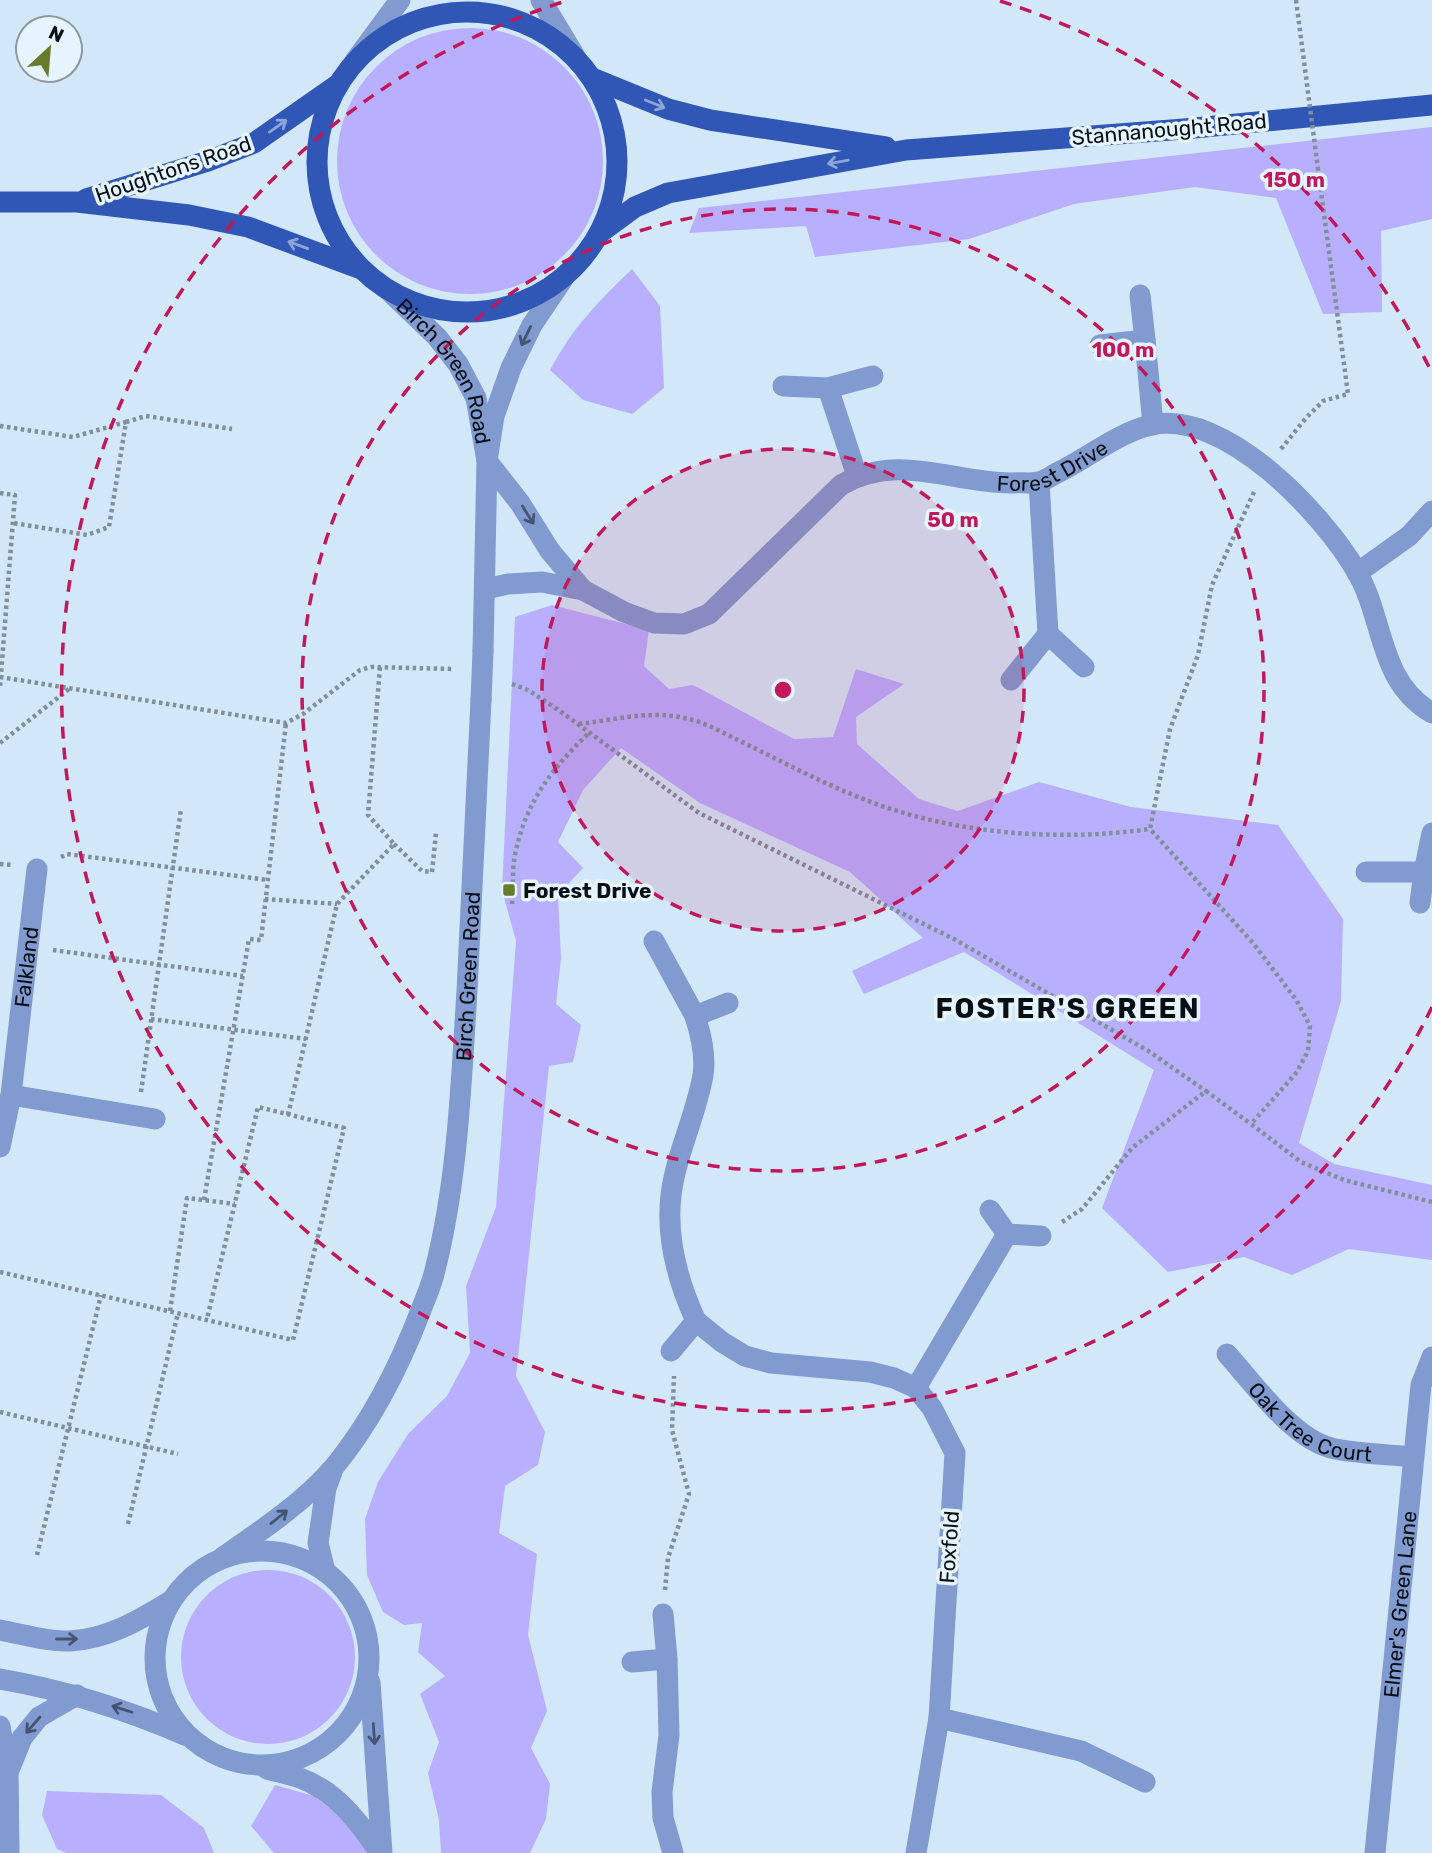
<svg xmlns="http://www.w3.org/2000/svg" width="1432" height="1853" font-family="Rubik,sans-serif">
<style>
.green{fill:#b8afff}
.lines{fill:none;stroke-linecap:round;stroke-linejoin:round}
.path{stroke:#808f9c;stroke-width:4.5;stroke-dasharray:3.5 3.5;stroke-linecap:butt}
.minor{stroke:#819acf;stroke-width:21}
.major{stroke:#3056b6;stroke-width:21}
.path-bridge{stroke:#808f9c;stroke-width:4.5;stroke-dasharray:3.5 3.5;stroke-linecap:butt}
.minor-bridge{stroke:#819acf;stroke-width:21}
.oneway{stroke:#8ba5da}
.oneway2{stroke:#445472}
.ring{fill:none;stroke:#c2185b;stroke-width:3.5;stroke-dasharray:12 9}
.poi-dot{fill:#687b2b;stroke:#e6f4fe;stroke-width:2.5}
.labels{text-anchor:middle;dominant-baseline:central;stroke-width:7;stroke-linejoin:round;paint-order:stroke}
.street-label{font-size:21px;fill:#080f15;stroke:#e6f4fe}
.poi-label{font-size:21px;font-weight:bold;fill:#080f15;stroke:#e6f4fe;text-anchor:start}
.district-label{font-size:28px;font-weight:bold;letter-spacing:2px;fill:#080f15;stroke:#e6f4fe}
.centre{fill:#c2185b;stroke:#e6f4fe;stroke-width:3.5}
.ring-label{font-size:21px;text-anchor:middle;font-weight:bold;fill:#c2185b;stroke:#e6f4fe;stroke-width:7;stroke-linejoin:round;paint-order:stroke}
</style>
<rect width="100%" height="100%" fill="#d2e8f9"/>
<!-- green -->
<g class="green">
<circle cx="470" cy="161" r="133"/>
<polygon points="1432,127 1432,219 1381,231 1382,312 1323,314 1276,198 1195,187 1074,204 969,239 815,257 806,226 689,233 699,208"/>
<path d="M 632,269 L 660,306 L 664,388 L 632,414 L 583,400 L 550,370 C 573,327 597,303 632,269 Z"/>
<polygon points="552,605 649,630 644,666 669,689 693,685 794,739 833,737 856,669 904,684 856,717 857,744 919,799 958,811 1039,782 1131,807 1278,825 1343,919 1341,1001 1299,1143 1334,1164 1432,1185 1432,1260 1349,1249 1292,1275 1244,1257 1168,1272 1102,1208 1154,1070 964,952 864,994 852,971 923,938 850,872 700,803 621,748 583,790 558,842 583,868 558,895 561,958 556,1004 581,1025 573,1062 549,1066 516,1376 545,1432 538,1465 505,1486 499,1533 537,1554 528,1635 547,1711 531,1748 550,1784 546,1819 530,1853 441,1853 439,1820 428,1773 439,1742 420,1694 445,1676 418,1652 422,1623 404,1625 383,1612 367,1575 365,1519 378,1482 408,1434 447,1396 470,1353 466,1286 496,1207 516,941 502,890 515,617"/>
<circle cx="268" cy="1657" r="87"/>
<polygon points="275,1785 314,1796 350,1823 368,1853 274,1853 251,1826"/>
<polygon points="47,1791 161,1795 204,1828 214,1853 66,1853 57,1849 42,1815"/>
</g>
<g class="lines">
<!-- path -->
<g class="path">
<polyline points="126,422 146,416 232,429"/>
<polyline points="0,426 73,437 126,422 109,527 87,535 13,523"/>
<polyline points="1281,449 1306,418 1323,401 1348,394 1318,169"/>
<polyline points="1254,492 1212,585 1198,655 1170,729 1150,829 1253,943 1297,1001 1310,1026 1308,1051 1297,1072 1251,1124 1301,1162 1344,1180 1432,1202"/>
<polyline points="0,493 15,495 0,687"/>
<polyline points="0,677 286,723 303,714 360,670 371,667 453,669"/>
<polyline points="512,684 528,690 560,711 699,813 954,939 1150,1052 1206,1091"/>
<path d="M 579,724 C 613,720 650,710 684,718 C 703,721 721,732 738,740 C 779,760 820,782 863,799 C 951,834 1057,842 1150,829"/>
<polyline points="0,743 69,689"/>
<polyline points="394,844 422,871 432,872 436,833"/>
<polyline points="61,857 67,854 268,880"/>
<polyline points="0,864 13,865"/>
<polyline points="265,899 337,904"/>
<path d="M 512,904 C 513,888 512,871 515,855 C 525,803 552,768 589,733"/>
<polyline points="53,950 243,976"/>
<polyline points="151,1019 306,1039"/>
<polyline points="141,1092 181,809"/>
<polyline points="288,1115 337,904 394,844 368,815 380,667"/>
<polyline points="204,1200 249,939 261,940 286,723"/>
<polyline points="1062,1222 1082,1209 1132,1148 1206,1091 1251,1124"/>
<polyline points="0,1272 293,1340 344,1128 258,1107 207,1319"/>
<polyline points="170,1311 187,1198 235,1204"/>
<polyline points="0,1412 178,1454"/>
<polyline points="128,1524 178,1313"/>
<polyline points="37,1555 101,1295"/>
<polyline points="665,1590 668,1558 689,1494 672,1430 674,1376"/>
</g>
<!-- minor -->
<g class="minor">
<polyline points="541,0 576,58"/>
<polyline points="355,61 400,0"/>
<path id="s1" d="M 388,290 L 437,337 L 458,364 L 476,398 L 487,461 L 520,503 L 550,551 L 583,590"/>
<polyline points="1145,340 1153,425"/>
<polyline points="1100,345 1145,340 1140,295"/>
<polyline points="783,386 828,388 873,376"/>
<polyline points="828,388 857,476"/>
<polyline points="1039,482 1048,634"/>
<polyline points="1357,573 1409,536 1432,511"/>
<path id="s2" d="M 486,589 L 508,584 L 542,582 L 583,590 L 624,612 L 654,623 L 684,624 L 709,614 L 841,485 C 899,452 951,483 1011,483 C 1020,482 1030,484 1038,482 C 1044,481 1051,476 1057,473 C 1088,458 1117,433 1151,425 C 1226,409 1323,514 1357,572 C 1385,621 1378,681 1432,713"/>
<polyline points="483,651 487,461 494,416 511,368 532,325 563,279"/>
<polyline points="1011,680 1048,634 1084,667"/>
<polyline points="1366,872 1424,872 1420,903"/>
<polyline points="1424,872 1432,833"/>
<polyline points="654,941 695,1016 728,1003"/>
<polyline points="11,1095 155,1119"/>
<path id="s3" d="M 0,1147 L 11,1095 L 37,869"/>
<polyline points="990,1210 1007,1234 1041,1236"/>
<polyline points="696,1321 722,1342 745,1356 771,1363 870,1372 894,1378 916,1388 932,1408 955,1453 939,1718 916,1853"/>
<path d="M 671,1351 L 696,1321 C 678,1282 666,1238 671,1195 C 676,1154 696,1116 703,1075 C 706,1055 701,1035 695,1016"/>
<path id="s4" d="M 1227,1354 C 1254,1384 1292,1438 1331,1448 C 1357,1454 1387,1454 1413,1457"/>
<polyline points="916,1388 1007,1234"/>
<circle cx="262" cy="1658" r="107"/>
<path id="s5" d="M 223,1557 C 262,1530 303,1503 334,1467 C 372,1421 400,1365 421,1310 C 426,1297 432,1284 435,1270 C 458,1179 461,1084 467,991 C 472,894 477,797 481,700"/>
<polyline points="325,1571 318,1543 326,1488 332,1472"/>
<path d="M 0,1630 C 22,1634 48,1642 70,1641 C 107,1639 138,1621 169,1602"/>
<polyline points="667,1659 669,1735 662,1792 663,1818 673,1853"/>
<polyline points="632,1662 667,1659 663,1614"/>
<path d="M 0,1679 C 65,1690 125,1709 185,1735"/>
<polyline points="370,1682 382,1853"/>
<polyline points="939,1718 1081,1751 1145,1782"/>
<polyline points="0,1726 8,1772 9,1853"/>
<path d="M 267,1769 C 278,1772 289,1774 300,1778 C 336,1791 359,1822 380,1853"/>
<polyline points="9,1770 22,1738 39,1717 77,1695"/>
<path id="s6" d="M 1375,1853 L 1421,1385 L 1432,1357"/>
</g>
<!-- major -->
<g class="major">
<circle cx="467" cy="162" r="150"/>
<polyline points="592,78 668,109 710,120 886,147"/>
<polyline points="86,199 208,161 254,143 337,85"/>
<polyline points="0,202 77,202 189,215 248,227 361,269"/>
<polyline points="601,232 635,207 668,193 906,150 1184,129 1432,105"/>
</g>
<!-- path-bridge -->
<polyline class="path-bridge" points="1296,0 1318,169"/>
<!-- minor-bridge -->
<polyline class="minor-bridge" points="481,700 483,651"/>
</g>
<!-- one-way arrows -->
<defs><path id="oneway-shaft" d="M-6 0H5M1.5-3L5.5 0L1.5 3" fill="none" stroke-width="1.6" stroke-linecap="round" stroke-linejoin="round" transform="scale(1.75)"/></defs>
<g class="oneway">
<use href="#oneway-shaft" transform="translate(655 104) rotate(22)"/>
<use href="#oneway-shaft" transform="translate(278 126) rotate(-35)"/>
<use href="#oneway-shaft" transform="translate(838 162) rotate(170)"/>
<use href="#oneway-shaft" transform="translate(298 245) rotate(-160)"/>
</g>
<g class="oneway2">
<use href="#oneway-shaft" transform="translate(526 336) rotate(116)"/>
<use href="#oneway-shaft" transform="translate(528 515) rotate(58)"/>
<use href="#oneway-shaft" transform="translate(279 1517) rotate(-39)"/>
<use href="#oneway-shaft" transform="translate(67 1639)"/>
<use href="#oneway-shaft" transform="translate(122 1709) rotate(-162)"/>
<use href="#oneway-shaft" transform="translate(33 1725) rotate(131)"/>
<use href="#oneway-shaft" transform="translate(374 1734) rotate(86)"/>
</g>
<!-- distance rings -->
<circle cx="783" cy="690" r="241" fill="#c2185b" fill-opacity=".12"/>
<g class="ring">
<circle cx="783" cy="690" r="241"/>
<circle cx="783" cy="690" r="481"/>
<path d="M1432 1007A722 722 0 1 1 566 1M1000 1A722 722 0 0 1 1432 373"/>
</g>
<!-- markers -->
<rect class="poi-dot" x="502" y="883" width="14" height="14" rx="3.5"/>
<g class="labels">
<!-- street labels -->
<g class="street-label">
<text transform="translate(1169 129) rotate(-5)">Stannanought Road</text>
<text transform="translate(173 169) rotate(-19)">Houghtons Road</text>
<text stroke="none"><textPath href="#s1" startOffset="102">Birch Green Road</textPath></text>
<text stroke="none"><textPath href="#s2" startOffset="637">Forest Drive</textPath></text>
<text stroke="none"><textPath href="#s3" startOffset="182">Falkland</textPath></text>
<text stroke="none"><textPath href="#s5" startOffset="662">Birch Green Road</textPath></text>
<text stroke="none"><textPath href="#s4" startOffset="112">Oak Tree Court</textPath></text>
<text transform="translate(949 1547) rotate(-86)">Foxfold</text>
<text stroke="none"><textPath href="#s6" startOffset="250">Elmer's Green Lane</textPath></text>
</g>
<!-- poi labels -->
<g class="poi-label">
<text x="523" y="890">Forest Drive</text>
</g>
<!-- district labels -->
<g class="district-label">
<text x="1068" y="1008">FOSTER'S GREEN</text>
</g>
</g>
<circle cx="783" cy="690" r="10" class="centre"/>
<g class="ring-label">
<text x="1294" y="187">150 m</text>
<text x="1123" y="357">100 m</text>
<text x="953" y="527">50 m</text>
</g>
<!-- north arrow -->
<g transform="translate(49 49) rotate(26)"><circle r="33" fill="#e6f4fe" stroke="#8d98a1" stroke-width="2"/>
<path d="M0-5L12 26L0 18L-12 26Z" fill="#687b2b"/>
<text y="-10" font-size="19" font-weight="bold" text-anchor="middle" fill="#080f15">N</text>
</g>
</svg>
